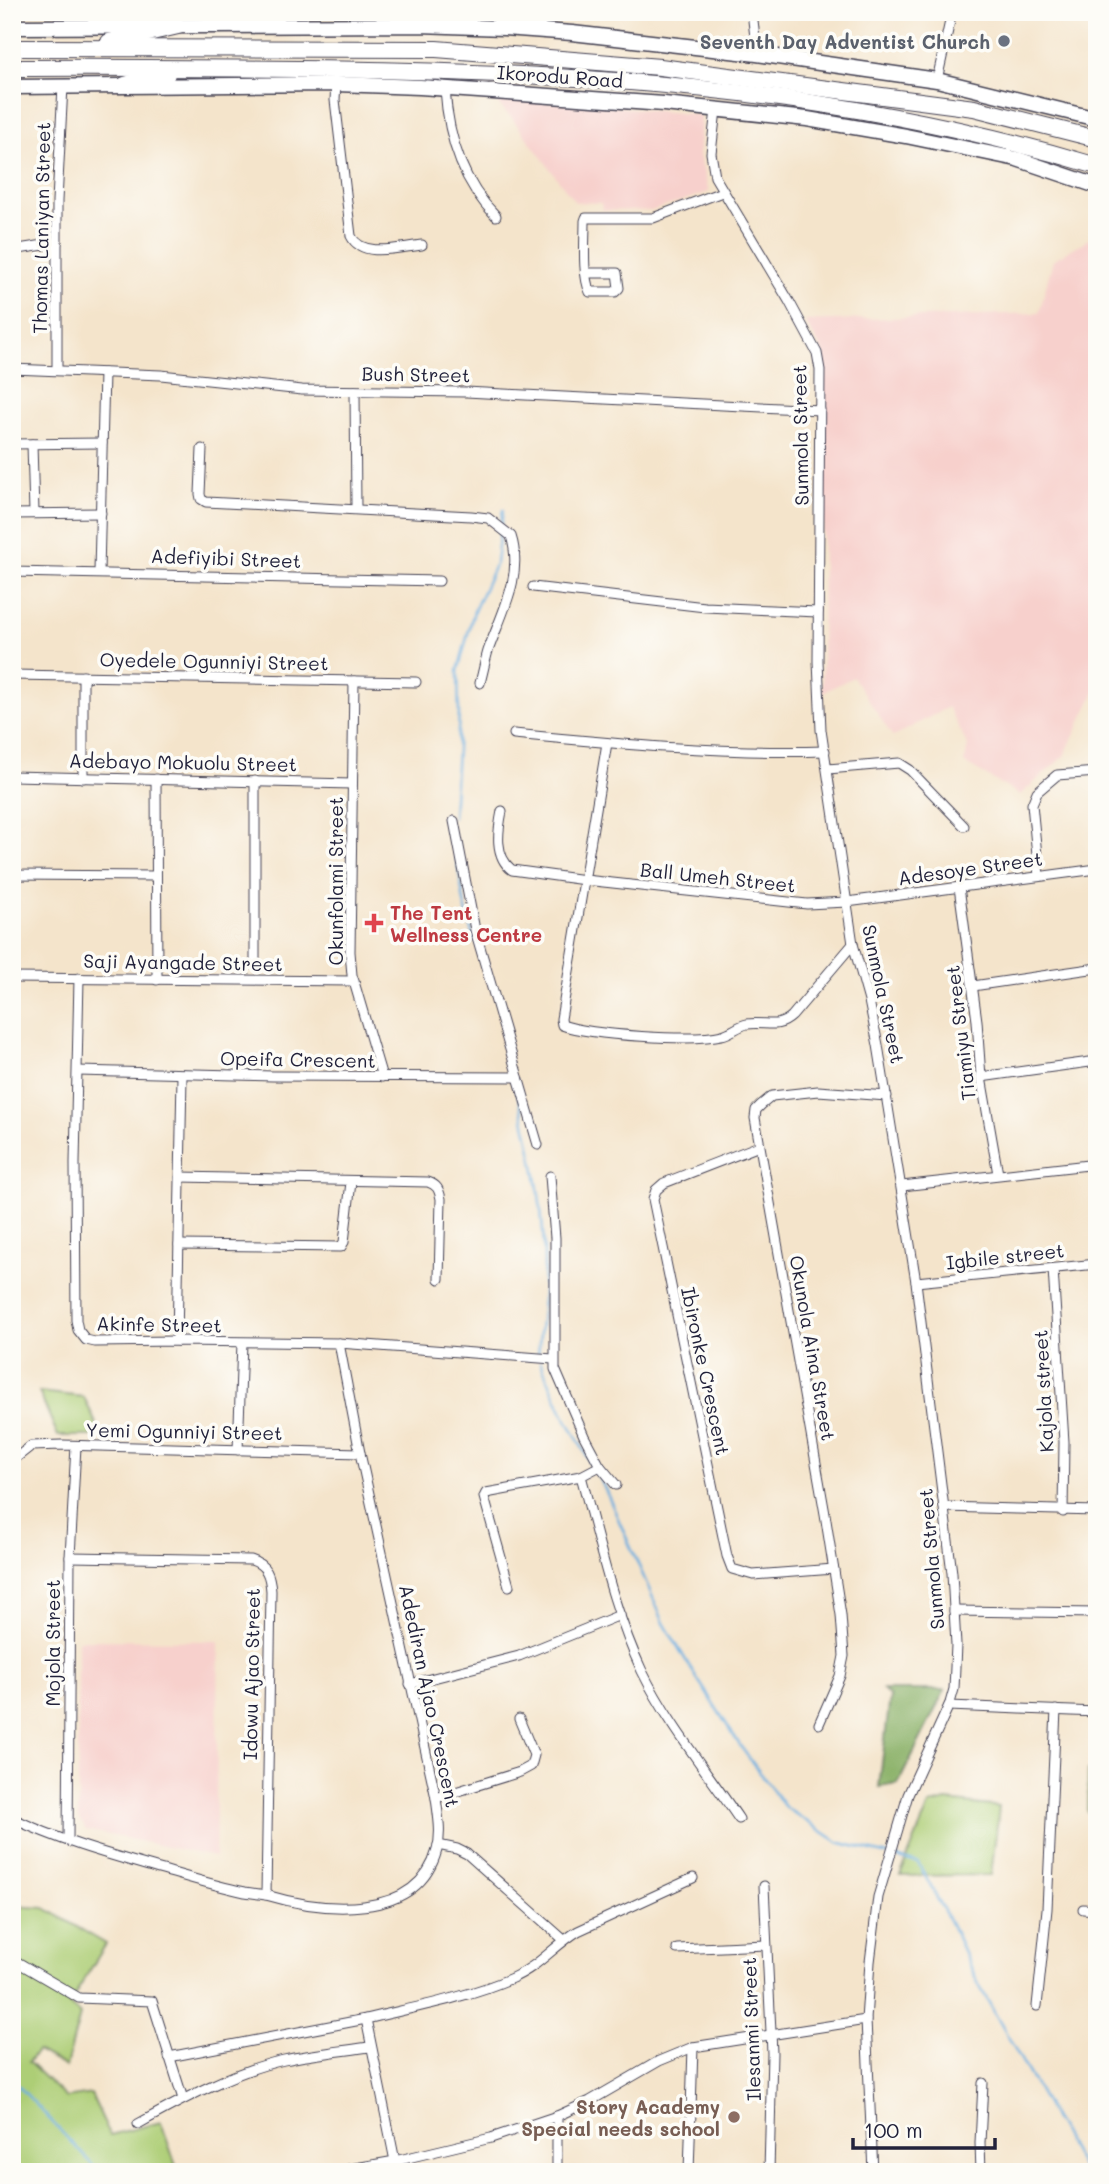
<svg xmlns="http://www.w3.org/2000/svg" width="1109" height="2184" font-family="Mali,sans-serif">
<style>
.built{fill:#f7d0cc}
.green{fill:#adce76;stroke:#687858;stroke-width:2}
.forest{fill:#8ab167;stroke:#566a51;stroke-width:2}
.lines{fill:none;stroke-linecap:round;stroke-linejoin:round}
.stream{stroke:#6aaddf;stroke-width:2.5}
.minor-casing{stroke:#423f51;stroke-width:11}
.primary-casing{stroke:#423f51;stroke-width:17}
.motorway-casing{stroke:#423f51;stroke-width:18}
.minor{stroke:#fff;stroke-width:9}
.primary{stroke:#fff;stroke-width:14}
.motorway{stroke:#fff;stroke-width:16}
.worship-dot{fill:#6b7280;stroke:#fdfcf7;stroke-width:2.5}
.health-dot{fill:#e0444e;stroke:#fdfcf7;stroke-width:2.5}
.education-dot{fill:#8d6e63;stroke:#fdfcf7;stroke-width:2.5}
.labels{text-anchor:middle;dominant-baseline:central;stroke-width:7;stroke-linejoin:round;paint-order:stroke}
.worship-label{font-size:19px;font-weight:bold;fill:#5b616d;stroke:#fdfcf7;text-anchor:end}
.street-label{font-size:19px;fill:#22223b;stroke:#fdfcf7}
.health-label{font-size:19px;font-weight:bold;fill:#be3a42;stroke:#fdfcf7;text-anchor:start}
.education-label{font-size:19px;font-weight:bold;fill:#785e54;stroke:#fdfcf7;text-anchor:end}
</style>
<rect width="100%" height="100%" fill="#fdfcf7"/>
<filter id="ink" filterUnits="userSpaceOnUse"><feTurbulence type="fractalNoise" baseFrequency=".0143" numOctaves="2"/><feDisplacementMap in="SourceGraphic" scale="14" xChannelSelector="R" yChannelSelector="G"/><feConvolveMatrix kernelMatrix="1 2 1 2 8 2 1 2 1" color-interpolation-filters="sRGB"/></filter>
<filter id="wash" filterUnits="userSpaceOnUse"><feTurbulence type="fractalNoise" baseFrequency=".00686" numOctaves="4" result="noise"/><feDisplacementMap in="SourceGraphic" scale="28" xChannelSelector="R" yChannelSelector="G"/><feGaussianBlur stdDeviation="1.57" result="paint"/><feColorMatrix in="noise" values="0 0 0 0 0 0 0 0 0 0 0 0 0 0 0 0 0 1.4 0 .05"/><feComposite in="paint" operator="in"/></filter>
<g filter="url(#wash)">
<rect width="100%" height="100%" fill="#f4e4cb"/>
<!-- built -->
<g class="built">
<polygon points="494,100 586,104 701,115 699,155 709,192 651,211 602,210 601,203 575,202 512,118"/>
<polygon points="1094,236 1097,237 1097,688 1064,756 1020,795 964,763 968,746 948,707 893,737 853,677 822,693 824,354 805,321 1039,313 1053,260"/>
<polygon points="78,1640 219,1641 215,1857 86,1830 78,1818"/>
</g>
<!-- green -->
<g class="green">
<polygon points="39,1392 84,1397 98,1428 104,1436 58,1436"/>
<polygon points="1088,1771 1097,1771 1097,1812 1087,1812"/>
<polygon points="947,1801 999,1807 991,1875 900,1876 929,1805"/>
<polygon points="12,1906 45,1908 106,1944 69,2004 80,2015 66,2067 37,2051 28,2062 66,2098 91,2094 110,2135 161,2122 178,2172 12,2172 12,1986 24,1966 12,1957"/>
</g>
<!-- forest -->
<polygon class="forest" points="883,1690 945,1690 898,1784 879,1787 890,1697"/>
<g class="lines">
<!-- stream -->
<g class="stream">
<polyline points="501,524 503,510"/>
<polyline points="453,817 459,714 458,671 474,611 496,563 500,530"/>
<polyline points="452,831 464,902 474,941"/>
<path d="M 514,1078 C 527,1129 539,1179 543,1231 C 546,1273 542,1314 538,1355"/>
<polyline points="540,1361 562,1411 605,1489 664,1623 688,1664 741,1747 785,1807 838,1842 918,1863 950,1922 979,1985 1084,2172"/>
<polyline points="12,2079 99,2172"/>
</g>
</g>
</g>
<g filter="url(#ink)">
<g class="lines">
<!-- minor casing -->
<g class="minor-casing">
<g id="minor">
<polyline points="495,12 500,27"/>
<polyline points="752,12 757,54"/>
<polyline points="108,27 108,12"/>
<polyline points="937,80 952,12"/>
<path d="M 336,84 L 335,100 L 351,236 C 362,259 401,247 422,245"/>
<path d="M 445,89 C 448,136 462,182 496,216"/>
<polyline points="12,250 57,243"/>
<path d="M 586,273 L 617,273 L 619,288 L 615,292 L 590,292 C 582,275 585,241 585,221 L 586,218 L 653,218 L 722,192"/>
<polyline points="12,369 161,375 302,390 466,392 820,410"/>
<polyline points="57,370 57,201 63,86"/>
<polyline points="355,391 356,509"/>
<polyline points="12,444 102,443"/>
<polyline points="32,444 34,513"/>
<path d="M 202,449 L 200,494 L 201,499 L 206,502 L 471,516 L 488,518 L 511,536 C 524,576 501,614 488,651 C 485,661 483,672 480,683"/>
<polyline points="12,514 101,513"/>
<polyline points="12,572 439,581"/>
<polyline points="99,572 104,373"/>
<polyline points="533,587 705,607 818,612"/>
<polyline points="12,675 416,682"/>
<polyline points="354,681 350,952 352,975 382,1077"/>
<path d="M 514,734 C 617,744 720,754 825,751"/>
<path d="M 607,743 L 561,1019 L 562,1025 C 590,1035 693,1042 722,1035 C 731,1033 738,1026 747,1024 C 765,1021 777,1030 792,1016 L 853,944"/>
<polyline points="828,769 899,763 910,770 964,826"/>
<polyline points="12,776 352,784"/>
<polyline points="83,778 83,676"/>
<polyline points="156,779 157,980"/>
<path d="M 502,811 C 498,831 494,856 512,870 L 585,880 L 807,904 L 847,902 L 1097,869"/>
<polyline points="454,821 475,930 538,1145"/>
<polyline points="12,875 156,876"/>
<polyline points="1039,876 1032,804 1037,792 1057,775 1097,772"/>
<polyline points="959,887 977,1021 981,1077 998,1174"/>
<polyline points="255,965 255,781"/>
<polyline points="12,978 354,981"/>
<polyline points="79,978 75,1163 76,1320 78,1330 86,1340 95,1342 177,1341 339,1343 553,1359"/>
<polyline points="973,986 1097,968"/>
<polyline points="78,1071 273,1076 518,1077"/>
<polyline points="981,1077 1097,1061"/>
<polyline points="759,1146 664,1183 656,1190 653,1199 727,1556 732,1569 753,1575 834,1569"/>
<polyline points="550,1176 555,1238 555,1369 584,1436 600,1466 616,1485"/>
<path d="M 181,1177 L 428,1182 C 437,1185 439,1189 441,1199 L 439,1279"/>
<polyline points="902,1186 1097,1164"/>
<polyline points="179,1245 341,1247 344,1242 351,1182"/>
<polyline points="1053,1269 1064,1442 1063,1512"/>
<polyline points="916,1282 1097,1264"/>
<polyline points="177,1341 182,1075"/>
<polyline points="238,1450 242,1343"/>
<polyline points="12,1461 31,1446 62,1445 360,1453"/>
<path d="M 600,1466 L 581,1476 C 599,1541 613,1610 642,1671 C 668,1724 706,1770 739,1819"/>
<polyline points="944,1507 1097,1511"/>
<path d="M 70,1557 L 251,1560 C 267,1565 270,1576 271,1591 L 266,1895"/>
<polyline points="509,1586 484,1497 486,1493 581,1476"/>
<polyline points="954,1611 1097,1613"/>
<polyline points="410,1684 519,1656 620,1615"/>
<polyline points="949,1706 1097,1712"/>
<polyline points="819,1724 840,1676 844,1656 841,1615 825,1514 755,1118 756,1110 761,1105 772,1096 818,1091 887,1096"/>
<polyline points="436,1798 520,1772 531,1766 534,1755 519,1719"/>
<path d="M 12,1818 C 64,1843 118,1857 173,1873 C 197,1880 221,1887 245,1892 C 252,1893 259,1894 266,1895 C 320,1911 417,1923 437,1850 C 442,1833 438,1815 436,1798 L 360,1453 L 339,1343"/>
<polyline points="68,1841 70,1557 76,1446"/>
<polyline points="438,1845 457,1849 467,1854 564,1940"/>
<polyline points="764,1886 772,2053 769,2172"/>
<polyline points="1083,1909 1097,1910"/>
<polyline points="677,1949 766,1945"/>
<polyline points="12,1959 79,1998 152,2001 183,2099"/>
<polyline points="1037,2006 1047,1909 1056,1710"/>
<polyline points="866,2020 873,2172"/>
<polyline points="169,2057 366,2019"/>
<path d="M 138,2124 C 183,2099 234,2071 284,2060 C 312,2054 342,2051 370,2047"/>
<path d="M 395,2161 L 366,2019 C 415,2007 466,1998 512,1978 C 538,1967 555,1945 578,1931 L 693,1878"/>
<polyline points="333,2172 395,2161 491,2138 557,2116 590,2101 659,2061 693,2047 866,2020 870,1962 878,1897 908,1795 950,1703 954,1689 956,1645 952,1573 916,1282 878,1045 869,1001 853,944 821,730 818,661 820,370 817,353 789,301 715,177 711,153 716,110"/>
<polyline points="557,2172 557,2116"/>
<polyline points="689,2172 693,2047"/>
<polyline points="981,2172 980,2143 983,2083"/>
</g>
</g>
<!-- primary casing -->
<g class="primary-casing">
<g id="primary">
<polyline points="12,27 420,25 504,28 572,33 757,54 937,80 1097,119"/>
<polyline points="12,87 336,84 420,87 664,104 807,119 906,136 1017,159 1097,186"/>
</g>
</g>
<!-- motorway casing -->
<g class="motorway-casing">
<g id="motorway">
<polyline points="109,42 178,26"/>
<polyline points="12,48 436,49 660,67 974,108 1097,139"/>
<path d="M 12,68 C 107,67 203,68 298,69 C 567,71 837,87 1097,166"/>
<polyline points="125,85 167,74"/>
</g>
</g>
<!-- minor -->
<use href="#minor" class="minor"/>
<!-- primary -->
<use href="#primary" class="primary"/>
<!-- motorway -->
<use href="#motorway" class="motorway"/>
</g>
</g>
<!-- markers -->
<circle class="worship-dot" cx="1004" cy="41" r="7"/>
<path class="health-dot" d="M370.5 912.5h7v7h7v7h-7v7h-7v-7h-7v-7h7z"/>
<circle class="education-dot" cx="734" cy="2117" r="7"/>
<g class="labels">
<!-- worship labels -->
<g class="worship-label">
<text x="990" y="41">Seventh Day Adventist Church</text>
</g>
<!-- street labels -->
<g class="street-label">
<text transform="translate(560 76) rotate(4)">Ikorodu Road</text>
<text transform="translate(41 228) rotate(-89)">Thomas Laniyan Street</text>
<text transform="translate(416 374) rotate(1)">Bush Street</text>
<text transform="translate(800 435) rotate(-91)">Sunmola Street</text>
<text transform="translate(226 558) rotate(2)">Adefiyibi Street</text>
<text transform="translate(214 661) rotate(1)">Oyedele Ogunniyi Street</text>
<text transform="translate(183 762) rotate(1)">Adebayo Mokuolu Street</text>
<text transform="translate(970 868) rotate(-8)">Adesoye Street</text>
<text transform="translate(718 877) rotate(6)">Ball Umeh Street</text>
<text transform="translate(335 881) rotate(-90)">Okunfolami Street</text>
<text transform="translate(183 962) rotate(1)">Saji Ayangade Street</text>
<text transform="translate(884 994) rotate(78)">Sunmola Street</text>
<text transform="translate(960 1033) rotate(-97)">Tiamiyu Street</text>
<text transform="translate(298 1059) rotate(1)">Opeifa Crescent</text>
<text transform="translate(1005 1256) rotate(-6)">Igbile street</text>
<text transform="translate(159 1324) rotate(1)">Akinfe Street</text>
<text transform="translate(813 1348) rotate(80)">Okunola Aina Street</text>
<text transform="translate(706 1371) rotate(78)">Ibironke Crescent</text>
<text transform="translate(1043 1391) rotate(-93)">Kajola street</text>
<text transform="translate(184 1431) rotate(1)">Yemi Ogunniyi Street</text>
<text transform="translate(931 1559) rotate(-95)">Sunmola Street</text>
<text transform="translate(52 1643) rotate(-90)">Mojola Street</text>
<text transform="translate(251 1674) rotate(-89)">Idowu Ajao Street</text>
<text transform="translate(430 1696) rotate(78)">Adediran Ajao Crescent</text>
<text transform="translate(751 2029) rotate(-92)">Ilesanmi Street</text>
</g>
<!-- health labels -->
<g class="health-label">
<text x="390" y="912">The Tent<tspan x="390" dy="22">Wellness Centre</tspan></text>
</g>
<!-- education labels -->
<g class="education-label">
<text x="720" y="2106">Story Academy<tspan x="720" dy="22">Special needs school</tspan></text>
</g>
</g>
<!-- margin -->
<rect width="1109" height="2184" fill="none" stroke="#fdfcf7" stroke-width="42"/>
<!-- scale -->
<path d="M853 2138v10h142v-10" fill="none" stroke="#22223b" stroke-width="3.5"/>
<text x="864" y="2138" font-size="21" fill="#22223b" stroke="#fdfcf7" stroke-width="5" paint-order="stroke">100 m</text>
</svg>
